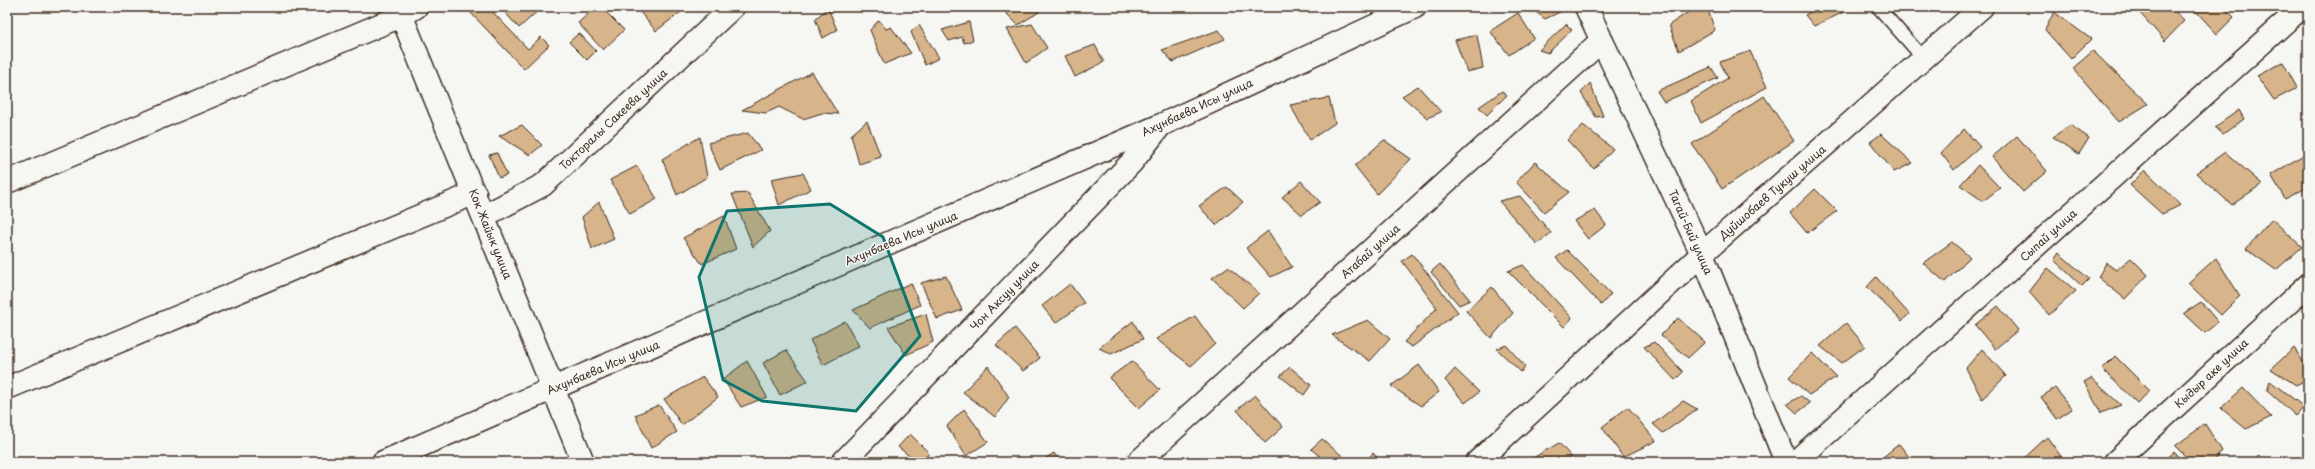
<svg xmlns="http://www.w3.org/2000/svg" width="2315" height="469" font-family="'Playpen Sans',sans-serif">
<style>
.building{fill:#d7b489;stroke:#3b2a1e}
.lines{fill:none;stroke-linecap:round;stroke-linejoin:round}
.lane-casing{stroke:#3b2a1e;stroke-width:15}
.street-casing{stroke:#3b2a1e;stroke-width:25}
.secondary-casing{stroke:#3b2a1e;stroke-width:25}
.lane{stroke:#f6f6f2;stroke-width:12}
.street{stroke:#f6f6f2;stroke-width:22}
.secondary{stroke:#f6f6f2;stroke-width:22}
.marked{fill:#0f766e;fill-opacity:0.2;stroke:#0f766e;stroke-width:3;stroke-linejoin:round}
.labels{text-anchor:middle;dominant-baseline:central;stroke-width:3;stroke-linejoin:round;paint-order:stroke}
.street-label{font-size:11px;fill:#3b2a1e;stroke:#f6f6f2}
</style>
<rect width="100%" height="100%" fill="#f6f6f2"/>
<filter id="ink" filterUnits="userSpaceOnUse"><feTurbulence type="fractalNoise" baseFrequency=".025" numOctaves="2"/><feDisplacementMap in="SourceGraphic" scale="8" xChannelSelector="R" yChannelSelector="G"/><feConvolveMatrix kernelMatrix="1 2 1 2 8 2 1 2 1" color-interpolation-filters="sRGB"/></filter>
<g filter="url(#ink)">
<!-- building -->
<g class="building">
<polygon points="476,7 488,7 528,49 541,37 549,45 524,69 470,12"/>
<polygon points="500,7 542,7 519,28"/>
<polygon points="596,7 601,7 624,30 603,50 578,23"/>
<polygon points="644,7 678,7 681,12 656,31 639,11"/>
<polygon points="1036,7 1039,12 1018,25 1001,8"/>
<polygon points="1529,7 1564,7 1566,9 1545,19"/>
<polygon points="1696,7 1707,7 1715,30 1679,51 1669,25"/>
<polygon points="1819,7 1844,7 1846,11 1814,26 1805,15"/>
<polygon points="2142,7 2171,7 2184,21 2165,41 2138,11"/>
<polygon points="2195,7 2224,7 2234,17 2217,34 2193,8"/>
<polygon points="828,8 837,30 823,38 815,19"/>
<polygon points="2054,12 2091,39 2071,59 2045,30"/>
<polygon points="1518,13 1534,38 1509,55 1490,31"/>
<polygon points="879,20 886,29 891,27 911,53 884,64 870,30"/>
<polygon points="969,22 973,40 964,43 962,37 949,41 942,30"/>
<polygon points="1032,24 1047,48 1026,63 1007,29"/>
<polygon points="1566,24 1572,30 1548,53 1539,50"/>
<polygon points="919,25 939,58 925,65 911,32"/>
<polygon points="1219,30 1225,39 1173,62 1162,50"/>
<polygon points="579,33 596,51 587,60 569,42"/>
<polygon points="1477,35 1483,68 1467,72 1455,40"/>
<polygon points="1095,45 1104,62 1075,77 1065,56"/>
<polygon points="1750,51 1767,87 1701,123 1691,101 1728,78 1720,62"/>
<polygon points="2093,51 2148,104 2119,122 2073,68"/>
<polygon points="2283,62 2297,88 2274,100 2257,76"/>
<polygon points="1711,67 1718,78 1664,102 1657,91"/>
<polygon points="812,72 838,114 822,113 803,119 779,107 766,113 742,110"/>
<polygon points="1590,83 1603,116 1596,117 1581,93"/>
<polygon points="1418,86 1441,112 1427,118 1402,96"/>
<polygon points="1502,91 1507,95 1487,115 1479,107"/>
<polygon points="1764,96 1794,141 1722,189 1692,144"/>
<polygon points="1329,98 1335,123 1310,140 1290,105"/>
<polygon points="2239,110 2244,119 2223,134 2215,127"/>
<polygon points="867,121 881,157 859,164 851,135"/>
<polygon points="522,125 542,145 530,155 499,136"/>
<polygon points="1583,125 1613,149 1594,169 1567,140"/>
<polygon points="2070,125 2089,138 2079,154 2053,137"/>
<polygon points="1964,129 1980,147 1954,170 1941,153"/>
<polygon points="748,133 761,150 720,170 708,143"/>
<polygon points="1881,134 1913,163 1894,172 1870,142"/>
<polygon points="2017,136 2047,171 2023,192 1992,157"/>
<polygon points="700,137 707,177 677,195 662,159"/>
<polygon points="1384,140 1411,159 1377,194 1355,166"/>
<polygon points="2225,152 2262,184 2232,205 2196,173"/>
<polygon points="2308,152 2308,187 2285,199 2271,175"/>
<polygon points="497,153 507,175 499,178 489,155"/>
<polygon points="1535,162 1569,192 1544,212 1516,182"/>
<polygon points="1978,165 2000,188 1983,201 1960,185"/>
<polygon points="637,166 657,199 630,214 610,180"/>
<polygon points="2145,170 2181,205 2162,214 2130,185"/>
<polygon points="803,173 811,189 779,205 771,179"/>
<polygon points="1301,181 1320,202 1302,215 1282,197"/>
<polygon points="1227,187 1243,202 1216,225 1199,206"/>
<polygon points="1815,189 1837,211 1807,233 1790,213"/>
<polygon points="748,193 770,231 753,247 732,194"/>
<polygon points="1520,196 1551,233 1537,244 1499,201"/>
<polygon points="599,202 614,239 592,249 582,217"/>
<polygon points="1595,210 1606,225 1588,239 1574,221"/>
<polygon points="724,216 736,249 702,264 683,238"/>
<polygon points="2272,219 2302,247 2276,270 2246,249"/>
<polygon points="1268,231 1292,267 1271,277 1246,248"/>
<polygon points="1952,242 1970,257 1945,282 1923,263"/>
<polygon points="1567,250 1611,294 1601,305 1556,258"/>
<polygon points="2059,253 2089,279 2082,286 2054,260"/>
<polygon points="1412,254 1458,312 1412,347 1404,342 1437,308 1402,261"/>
<polygon points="2131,258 2148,275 2125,299 2098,277 2106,263 2116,270"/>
<polygon points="2216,258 2240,296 2221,315 2188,283"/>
<polygon points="1440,264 1470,300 1459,305 1431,272"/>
<polygon points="1523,265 1572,318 1564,327 1508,271"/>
<polygon points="1228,267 1259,293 1243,308 1212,278"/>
<polygon points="2048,268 2076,291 2049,315 2029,292"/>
<polygon points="946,276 962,310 937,319 921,283"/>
<polygon points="1876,277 1909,314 1902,321 1867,287"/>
<polygon points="911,283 920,305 870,328 853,310"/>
<polygon points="1070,284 1084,303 1056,323 1042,306"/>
<polygon points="1492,287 1513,313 1491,338 1466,311"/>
<polygon points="2201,302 2218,322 2205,333 2184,313"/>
<polygon points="1998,306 2018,330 1995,349 1975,325"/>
<polygon points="926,314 933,342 906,355 888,327"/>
<polygon points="1195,316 1215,344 1191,366 1156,339"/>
<polygon points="1678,318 1705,342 1688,358 1661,335"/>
<polygon points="1368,320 1390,339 1370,361 1332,335"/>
<polygon points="845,321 859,346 823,365 810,340"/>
<polygon points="1133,321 1143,339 1111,354 1099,348"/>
<polygon points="1846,323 1865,346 1842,363 1820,346"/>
<polygon points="1015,328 1040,358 1023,371 996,345"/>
<polygon points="1654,342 1683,372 1675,380 1644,347"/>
<polygon points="1506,345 1525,366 1521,372 1497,349"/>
<polygon points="2294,348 2308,369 2308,379 2296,385 2271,369"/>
<polygon points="1982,349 2006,376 1982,399 1966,368"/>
<polygon points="786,350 808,381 780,395 763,363"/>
<polygon points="1812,353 1836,377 1809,395 1789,377"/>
<polygon points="2115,356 2150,391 2137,403 2102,369"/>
<polygon points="747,361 767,397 741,407 723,379"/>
<polygon points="1132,361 1160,390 1139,408 1109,378"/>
<polygon points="1419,365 1439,392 1421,406 1391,386"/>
<polygon points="988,366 1009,397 995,417 963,392"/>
<polygon points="1290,367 1311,385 1304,395 1280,376"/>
<polygon points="1455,369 1479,392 1465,403 1445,380"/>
<polygon points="703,377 718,397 682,425 664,399"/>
<polygon points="2091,378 2121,405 2101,413 2084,382"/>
<polygon points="2270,381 2304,407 2296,416 2267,390"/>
<polygon points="2055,388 2072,409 2057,419 2041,397"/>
<polygon points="2243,388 2271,417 2246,429 2221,408"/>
<polygon points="1255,395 1283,427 1265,443 1237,410"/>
<polygon points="1801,396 1810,403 1797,413 1787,404"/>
<polygon points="1683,401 1697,409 1663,433 1653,424"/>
<polygon points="659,405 677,432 651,448 635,415"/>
<polygon points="1628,407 1656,441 1623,457 1602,427"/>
<polygon points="964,409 988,442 966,456 947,426"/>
<polygon points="2205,424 2222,451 2212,462 2191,462 2175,446"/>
<polygon points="910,434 929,453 923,462 917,462 898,447"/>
<polygon points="2047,437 2065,462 2020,462"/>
<polygon points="1322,439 1346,459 1344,462 1327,462 1311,449"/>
<polygon points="1559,443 1576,462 1526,462"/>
<polygon points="1899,444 1913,462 1877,462"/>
<polygon points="2174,452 2183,462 2163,462"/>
<polygon points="1054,453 1060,462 1040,462"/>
<polygon points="1373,453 1381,462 1365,462"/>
</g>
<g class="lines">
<!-- lane casing -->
<g class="lane-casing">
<polyline id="lane" points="1878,7 1924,59"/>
</g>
<!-- street casing -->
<g class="street-casing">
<g id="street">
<polyline points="398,7 583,462"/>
<polyline points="7,182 401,16 416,7"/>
<polyline points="484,216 543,185 733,7"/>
<polyline points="7,388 475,193"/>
<polyline points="383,462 1161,125 1415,7"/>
<polyline points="843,462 1132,162 1160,126"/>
<polyline points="1138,462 1601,41"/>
<polyline points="1477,462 1702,254 1982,7"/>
<polyline points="1795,462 2301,8"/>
<polyline points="2115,462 2308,285"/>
</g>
</g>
<!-- secondary casing -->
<g class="secondary-casing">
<polyline id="secondary" points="1586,7 1702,254 1786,462"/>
</g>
<!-- lane -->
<use href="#lane" class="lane"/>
<!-- street -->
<use href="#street" class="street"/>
<!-- secondary -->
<use href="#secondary" class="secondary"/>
</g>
</g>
<!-- marked area -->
<path class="marked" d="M 830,204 L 883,237 L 920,336 L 856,411 L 762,401 L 723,380 L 699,277 L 727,211 Z"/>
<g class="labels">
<!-- street labels -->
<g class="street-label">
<text transform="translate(1197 107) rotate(-25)">Ахунбаева Исы улица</text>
<text transform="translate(613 119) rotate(-43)">Токторалы Сакеева улица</text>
<text transform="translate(1772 192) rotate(-41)">Дуйшобаев Тукуш улица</text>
<text transform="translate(1691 232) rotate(66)">Тагай-Бий улица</text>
<text transform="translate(491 234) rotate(68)">Кок Жайык улица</text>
<text transform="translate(2048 235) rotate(-42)">Сыпай улица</text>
<text transform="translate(901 238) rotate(-23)">Ахунбаева Исы улица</text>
<text transform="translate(1370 251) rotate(-42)">Атабай улица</text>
<text transform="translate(1004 295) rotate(-46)">Чон Аксуу улица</text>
<text transform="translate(603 367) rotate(-23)">Ахунбаева Исы улица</text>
<text transform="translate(2211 373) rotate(-43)">Кыдыр аке улица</text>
</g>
</g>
<!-- margin -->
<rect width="2315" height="469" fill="none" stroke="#f6f6f2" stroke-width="24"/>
<rect x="12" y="12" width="2291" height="445" fill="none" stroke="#3b2a1e" stroke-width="1.5" filter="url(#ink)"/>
</svg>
